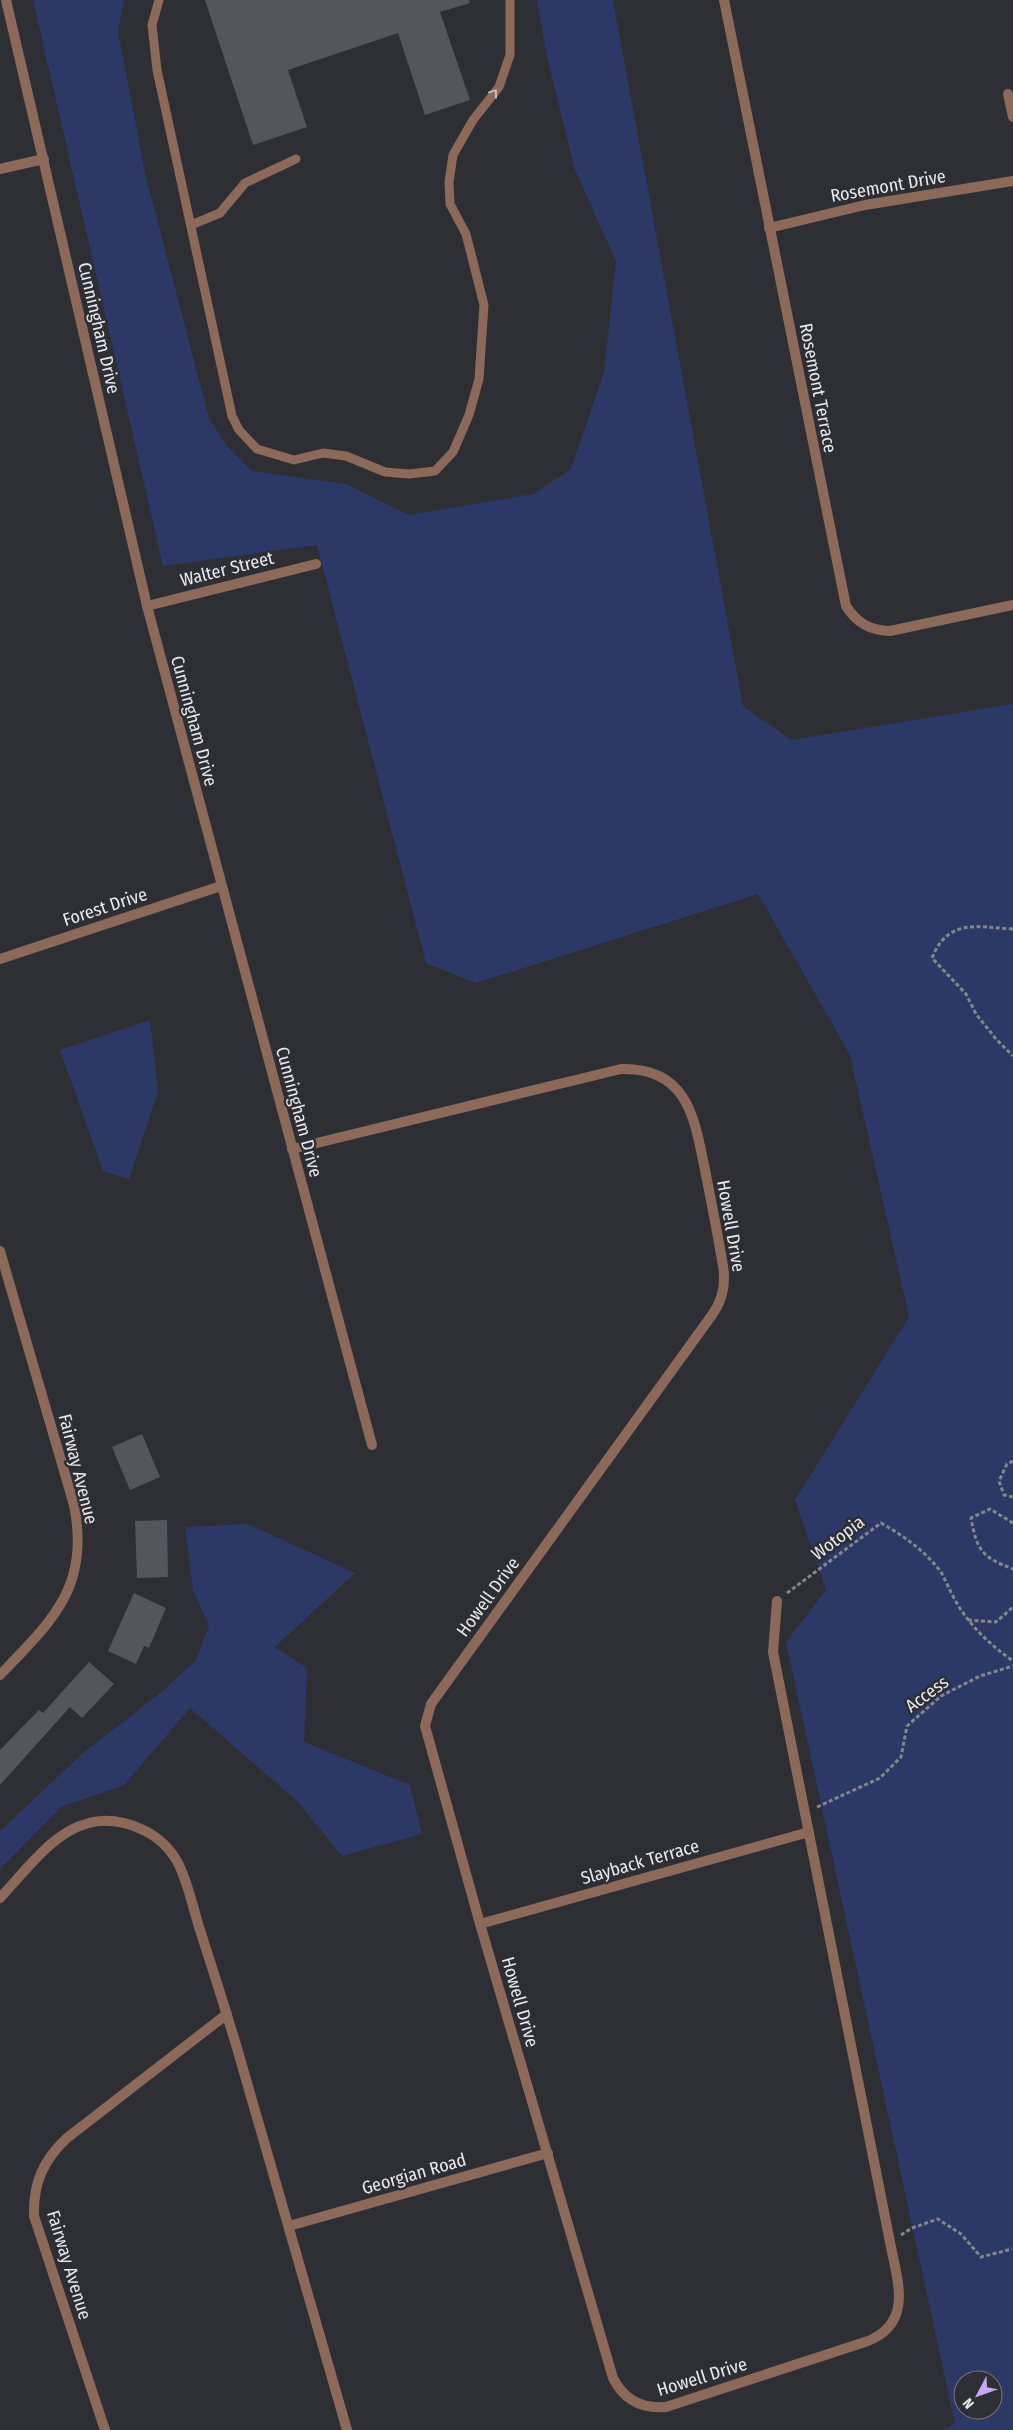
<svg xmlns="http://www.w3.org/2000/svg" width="1013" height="2430" font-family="'Fira Sans Condensed',sans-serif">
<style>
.green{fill:#2c3966;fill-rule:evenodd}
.building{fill:#54565b}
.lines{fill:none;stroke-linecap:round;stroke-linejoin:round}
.path{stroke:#86878b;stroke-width:3;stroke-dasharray:4 2.5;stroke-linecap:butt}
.service{stroke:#8d695a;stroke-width:9}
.minor{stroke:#8d695a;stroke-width:10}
.oneway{stroke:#c9bdba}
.labels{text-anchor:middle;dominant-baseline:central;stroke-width:5;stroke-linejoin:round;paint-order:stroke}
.street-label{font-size:18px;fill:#e9eaed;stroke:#2d2f34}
</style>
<rect width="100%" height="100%" fill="#2d2f34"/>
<!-- green -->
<g class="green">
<path d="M 33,0 L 124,0 L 118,32 L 145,173 L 209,418 L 227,446 L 252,471 L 346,484 L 409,515 L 533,494 L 571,469 L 604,372 L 616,261 L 575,170 L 547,57 L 537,0 L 613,0 L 743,706 L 791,740 L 1013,704 L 1013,2430 L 942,2430 L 955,2424 L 786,1642 L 826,1590 L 795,1500 L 909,1317 L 850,1055 L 758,894 L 476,983 L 426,963 L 317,545 L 163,566 ZM 963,2380 L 993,2380 L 993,2410 L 963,2410 Z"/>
<polygon points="150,1020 158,1091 129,1179 103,1171 60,1050"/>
<polygon points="248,1524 355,1573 275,1647 307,1668 304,1742 410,1785 422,1834 342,1856 297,1801 190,1708 124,1785 61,1807 0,1869 0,1831 83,1753 159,1694 195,1661 209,1626 193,1590 185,1527"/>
</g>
<!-- building -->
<g class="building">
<polygon points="205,0 469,0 470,3 440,12 470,100 425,115 398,33 288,70 307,127 253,145"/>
<polygon points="142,1434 160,1477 130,1490 112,1447"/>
<polygon points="167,1520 168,1577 137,1578 135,1521"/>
<polygon points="134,1593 166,1608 149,1648 144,1646 136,1664 108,1651"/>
<polygon points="89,1662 114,1684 82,1718 70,1707 0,1785 0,1750 39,1710 43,1713"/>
</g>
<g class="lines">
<!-- path -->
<g class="path">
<path d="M 1013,929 C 977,927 948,918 932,958 L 966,994 L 976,1014 L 996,1039 L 1013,1056"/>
<polyline points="1013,1461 1007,1464 999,1481 1004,1495 1013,1497"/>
<path d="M 1013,1523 L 990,1509 L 971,1518 C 977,1551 982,1557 1013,1569"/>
<path d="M 787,1593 L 881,1523 C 904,1536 925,1551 941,1572 C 946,1581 950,1591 955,1600 C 969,1625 989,1644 1013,1661"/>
<polyline points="968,1620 996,1622 1013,1607"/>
<polyline points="817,1807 880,1778 901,1757 907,1726 941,1696 980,1676 1013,1666"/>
<polyline points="901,2235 912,2228 938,2219 961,2234 981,2257 1012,2249"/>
</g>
<!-- service -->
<g class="service">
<polyline points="159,0 152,25 157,70 232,416 239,430 257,449 294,460 323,453 346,456 385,472 409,474 435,471 453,452 469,415 479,379 484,305 466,234 450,204 449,182 453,155 473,120 499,87 510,55 510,0"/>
<polyline points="191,225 220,213 245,183 296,159"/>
</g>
<!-- minor -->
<g class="minor">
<polyline points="6,0 147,606 372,1445"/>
<path d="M 724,0 L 846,606 C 857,623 869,630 890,631 L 1013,605"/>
<polyline points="1008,94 1013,117"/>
<polyline points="0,169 44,159"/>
<polyline points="769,228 865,205 1013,181"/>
<polyline points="147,606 316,564"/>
<polyline points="0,959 221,886"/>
<path d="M 292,1149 L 621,1069 C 690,1067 695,1122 706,1175 C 712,1205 718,1236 723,1266 C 726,1284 723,1300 712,1315 L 431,1704 L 425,1726 L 480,1924 L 613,2378 C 624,2400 642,2409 666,2407 L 868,2341 C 914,2322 897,2280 890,2242 L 773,1652 L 777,1601"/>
<path d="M 0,1251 L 74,1505 C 90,1587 53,1620 0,1675"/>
<path d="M 0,1898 C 39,1856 76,1799 141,1829 C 157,1836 171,1849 179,1865 C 188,1884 193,1907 199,1927 C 212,1967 225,2008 237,2048 C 274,2175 310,2303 347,2430"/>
<polyline points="480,1924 809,1832"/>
<polyline points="289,2226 548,2153"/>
<path d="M 105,2430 L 34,2216 C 33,2184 43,2160 67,2138 L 227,2014"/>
</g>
</g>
<!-- one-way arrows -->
<defs><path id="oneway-chevron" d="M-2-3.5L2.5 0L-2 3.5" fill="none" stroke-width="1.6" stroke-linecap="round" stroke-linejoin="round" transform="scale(1.25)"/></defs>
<use class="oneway" href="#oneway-chevron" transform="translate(494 93) rotate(-53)"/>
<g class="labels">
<!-- street labels -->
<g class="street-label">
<text transform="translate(888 186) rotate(-10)">Rosemont Drive</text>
<text transform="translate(99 328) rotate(77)">Cunningham Drive</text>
<text transform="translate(818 388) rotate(79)">Rosemont Terrace</text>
<text transform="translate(227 569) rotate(-14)">Walter Street</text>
<text transform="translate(194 721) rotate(75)">Cunningham Drive</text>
<text transform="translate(105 907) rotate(-18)">Forest Drive</text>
<text transform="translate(299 1112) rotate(75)">Cunningham Drive</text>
<text transform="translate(731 1226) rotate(80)">Howell Drive</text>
<text transform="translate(78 1469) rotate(76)">Fairway Avenue</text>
<text transform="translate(838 1538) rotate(-37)">Wotopia</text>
<text transform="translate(488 1597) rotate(-54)">Howell Drive</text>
<text transform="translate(927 1694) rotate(-36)">Access</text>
<text transform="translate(640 1862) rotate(-16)">Slayback Terrace</text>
<text transform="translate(520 2002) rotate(74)">Howell Drive</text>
<text transform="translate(414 2174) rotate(-16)">Georgian Road</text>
<text transform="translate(69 2265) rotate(73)">Fairway Avenue</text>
<text transform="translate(702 2377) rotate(-17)">Howell Drive</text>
</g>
</g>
<!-- north arrow -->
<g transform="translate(978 2395) rotate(229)"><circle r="24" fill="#2d2f34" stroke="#787a7e"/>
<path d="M0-4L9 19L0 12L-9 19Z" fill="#c3a7f2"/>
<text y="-8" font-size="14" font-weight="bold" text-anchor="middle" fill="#e9eaed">N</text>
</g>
</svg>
